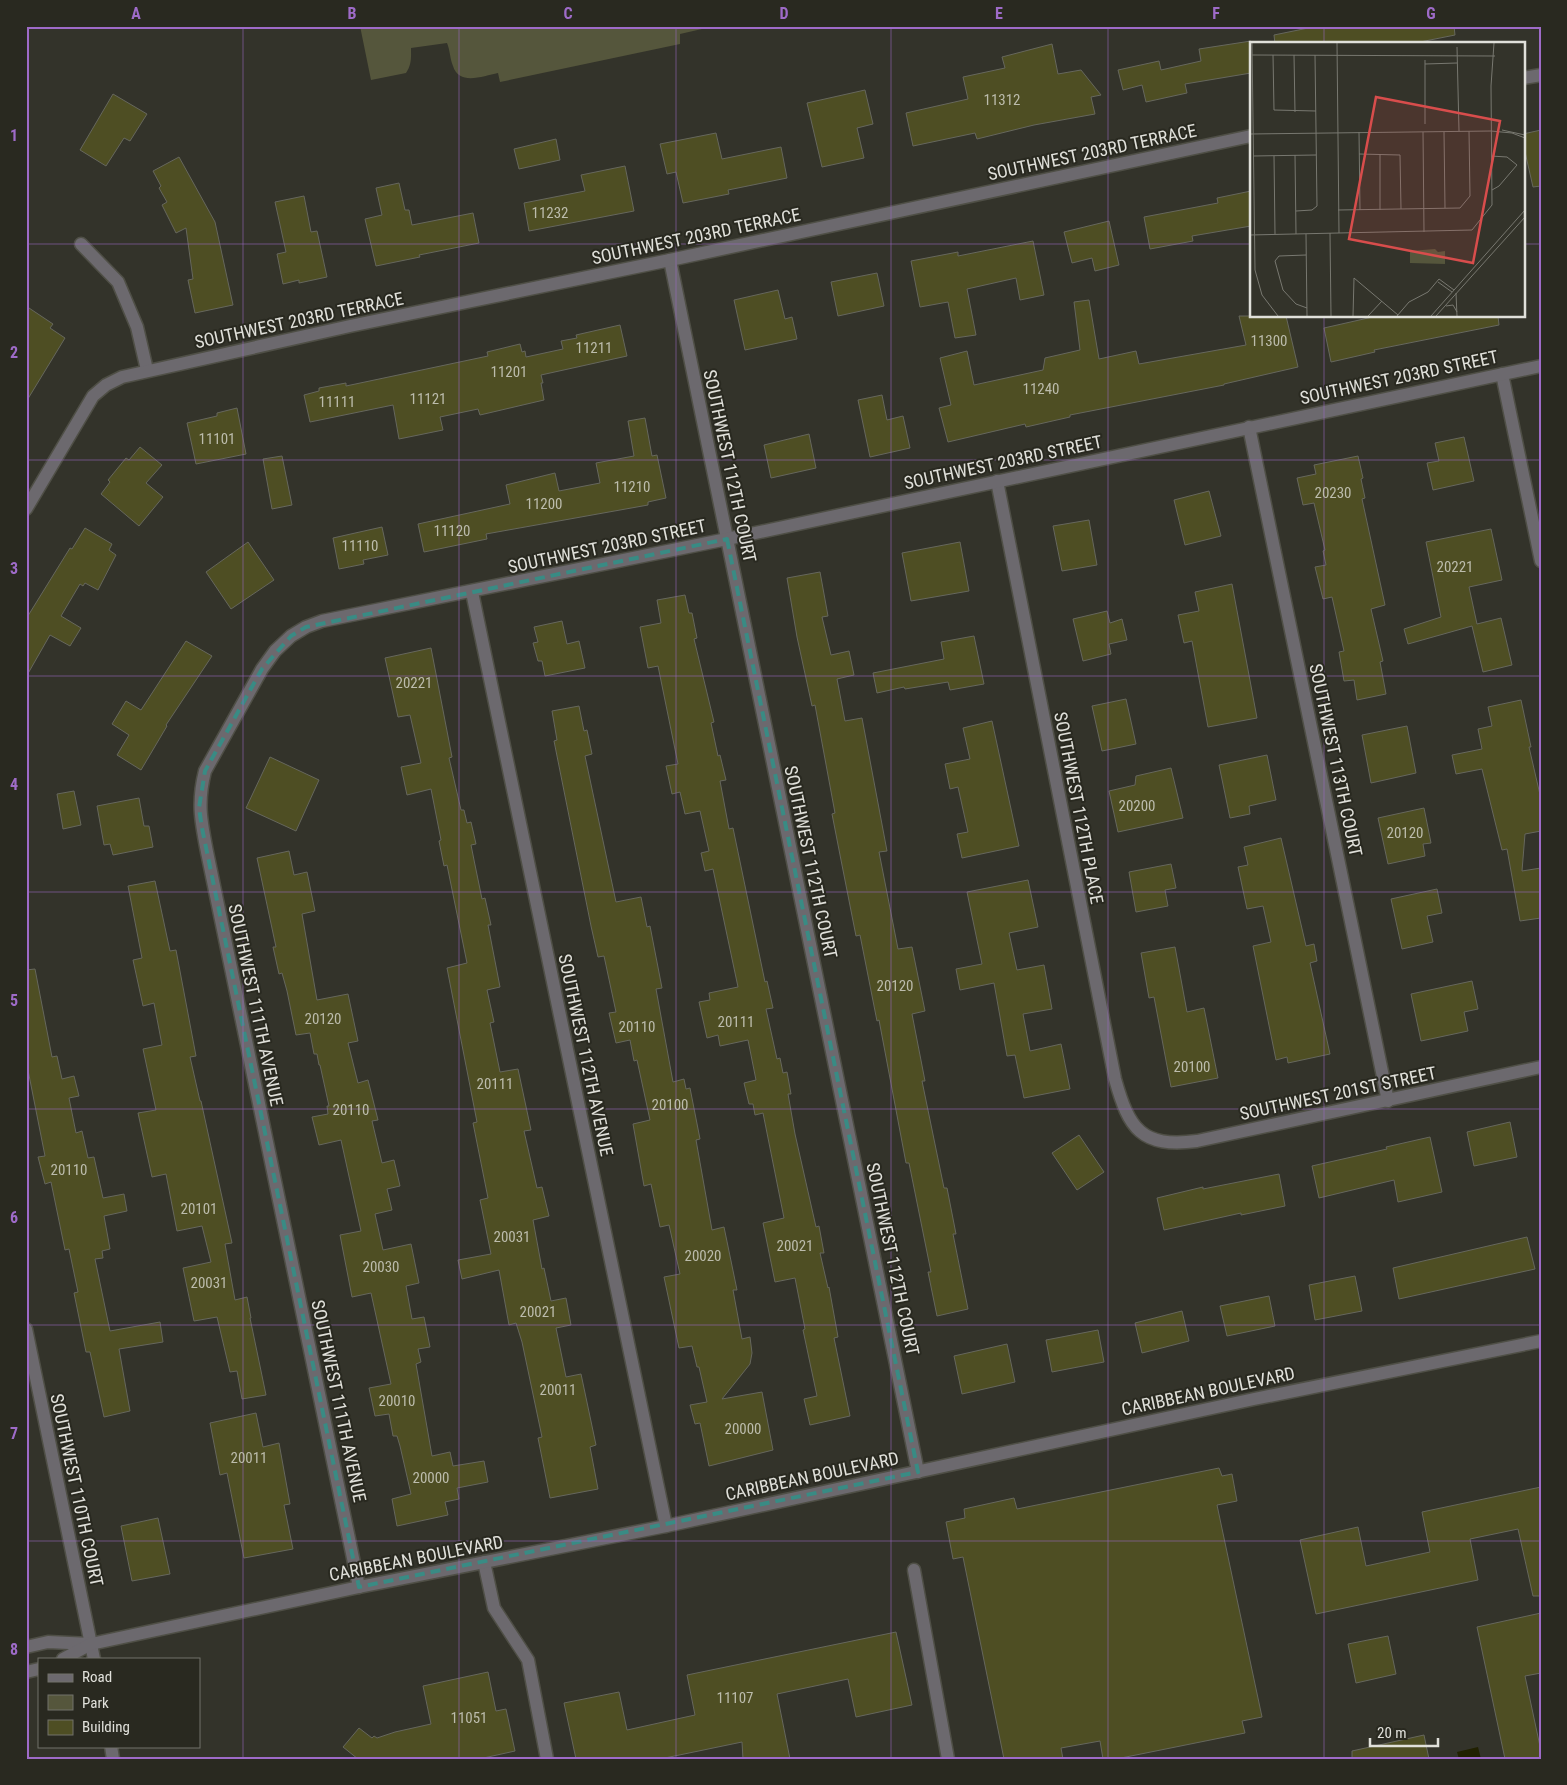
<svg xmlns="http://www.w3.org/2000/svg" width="1567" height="1785" font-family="'Roboto Condensed',sans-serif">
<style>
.green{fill:#55563c}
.water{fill:#212101}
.building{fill:#4e4e23;stroke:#66675d}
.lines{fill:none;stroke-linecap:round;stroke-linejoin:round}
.minor-casing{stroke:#4f4f46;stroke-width:15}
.minor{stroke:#6c696e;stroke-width:12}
.marked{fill:none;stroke:#398b84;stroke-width:4;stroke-dasharray:10 6;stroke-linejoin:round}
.grid{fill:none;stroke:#9e6bc8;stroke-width:1;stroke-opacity:0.55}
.labels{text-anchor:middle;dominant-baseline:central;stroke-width:4;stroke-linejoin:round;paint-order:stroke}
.number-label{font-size:15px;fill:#bcbcac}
.street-label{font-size:18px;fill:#e0e0da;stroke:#292920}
.inset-road{fill:none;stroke:#787870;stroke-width:1}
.view{fill:#d84d4c;fill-opacity:0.15;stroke:#d84d4c;stroke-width:2.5}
.inset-edge{fill:none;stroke:#e0e0da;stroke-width:2.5}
.neatline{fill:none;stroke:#9e6bc8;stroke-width:2}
.grid-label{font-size:16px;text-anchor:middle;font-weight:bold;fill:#9e6bc8}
</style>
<rect width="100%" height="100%" fill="#33332a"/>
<!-- green -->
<path class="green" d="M 360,26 L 715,26 L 680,34 L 680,44 L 500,82 L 498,73 C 483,76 459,86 453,66 C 450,59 450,50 447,43 L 411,48 C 411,57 412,64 406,73 L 371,80 Z"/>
<!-- water -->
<polygon class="water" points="1478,1747 1481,1759 1459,1759 1457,1752"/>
<!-- building -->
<g class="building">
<polygon points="1318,26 1454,26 1455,35 1410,44 1275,44 1274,35"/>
<polygon points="1251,41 1251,73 1185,84 1187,93 1146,102 1142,85 1123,90 1118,70 1159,61 1161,70 1201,61 1199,49"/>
<polygon points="1052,44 1058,74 1081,70 1101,95 1091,97 1095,114 1034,125 977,139 975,133 913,146 906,113 968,99 963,77 1005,68 1002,57"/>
<polygon points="865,90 873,124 857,128 864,158 822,167 807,103"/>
<polygon points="113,94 147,114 130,141 124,138 106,166 80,150"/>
<polygon points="1541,130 1541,186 1533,187 1523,143 1523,134"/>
<polygon points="716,133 722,159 781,147 787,178 728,190 729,194 683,203 676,172 667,174 660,144"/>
<polygon points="556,139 560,160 519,169 514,149"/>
<polygon points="179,157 215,222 233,305 195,313 188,280 193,279 186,228 176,233 162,205 167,202 159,188 161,186 153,171"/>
<polygon points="625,166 634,211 529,231 524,203 585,191 581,175"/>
<polygon points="399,183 405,210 409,210 412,225 473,213 479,243 419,255 420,257 376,266 365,219 382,215 376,188"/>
<polygon points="1251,191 1251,226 1192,236 1193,241 1150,249 1144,217 1218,203 1217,198"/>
<polygon points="304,196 311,232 317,231 327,277 299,283 299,280 283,284 277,254 286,252 275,202"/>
<polygon points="1109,221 1119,265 1095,271 1092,258 1072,263 1064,232"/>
<polygon points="1033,241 1044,295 1020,300 1016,278 967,289 976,335 955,338 948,302 920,307 911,261 958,252 958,256"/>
<polygon points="877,273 884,306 838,316 831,282"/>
<polygon points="778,290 785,319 792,317 797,339 745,350 734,300"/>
<polygon points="1089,300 1099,359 1136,351 1139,364 1246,345 1239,316 1286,316 1298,367 1224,384 1224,385 1070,415 1070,417 1026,427 1025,424 948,442 939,408 951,405 940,358 967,351 974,385 1043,370 1045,358 1080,350 1074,302"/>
<polygon points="26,306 53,324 50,328 65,338 26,402"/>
<polygon points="1377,316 1498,316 1499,325 1374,350 1375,352 1331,362 1324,328"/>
<polygon points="620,325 627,356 541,375 543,383 541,383 544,400 480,415 478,409 440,417 443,430 399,439 393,405 310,422 304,395 319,391 319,388 346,383 346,386 488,356 487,352 520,344 522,352 525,351 526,357 563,349 561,341 577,338 576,335"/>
<polygon points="882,395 887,420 903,416 910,448 870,457 858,400"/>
<polygon points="237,408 246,454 196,464 187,423 217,416 217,413"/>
<polygon points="645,418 652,456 657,455 666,498 648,502 648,505 486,534 487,539 424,552 418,524 510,504 506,485 555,473 559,491 600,483 596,463 634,456 628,421"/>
<polygon points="809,434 816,468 771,478 764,445"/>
<polygon points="1464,437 1474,481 1433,490 1427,463 1439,461 1435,443"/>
<polygon points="140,447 162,465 146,483 163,497 139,526 101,494 110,482 108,480 126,458 129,460"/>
<polygon points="282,456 292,505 272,509 263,459"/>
<polygon points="1358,456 1363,478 1361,479 1365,498 1362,499 1385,605 1371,609 1383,661 1380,662 1386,694 1357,700 1354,680 1344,681 1339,652 1344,651 1332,597 1323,599 1315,567 1326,565 1323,551 1325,550 1314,503 1303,505 1297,478 1316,474 1314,465"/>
<polygon points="1209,491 1221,536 1185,545 1174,500"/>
<polygon points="1089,520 1097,565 1062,571 1053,526"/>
<polygon points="382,527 388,555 363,560 364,564 339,569 333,538"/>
<polygon points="85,528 112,544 109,550 116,555 98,590 85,583 83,586 80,584 61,616 81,628 70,646 50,635 26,677 26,619 70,548 72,549"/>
<polygon points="1491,529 1502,580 1469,587 1477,624 1501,618 1512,665 1483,672 1472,626 1408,644 1404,629 1441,617 1426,542"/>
<polygon points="248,542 274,580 231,609 206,572"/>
<polygon points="960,542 969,591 911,601 902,553"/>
<polygon points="820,572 828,616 822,617 831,655 849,651 854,675 837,679 845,721 862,718 887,851 879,852 898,949 912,947 925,1011 912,1014 925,1081 922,1081 944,1188 947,1188 956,1234 953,1234 968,1309 937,1316 928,1272 931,1272 909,1163 906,1163 879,1020 877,1021 860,935 856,936 841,860 832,814 835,813 815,705 812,706 797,637 787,578"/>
<polygon points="1232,584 1257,718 1208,727 1192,641 1184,643 1178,615 1199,611 1195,592"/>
<polygon points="685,595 689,613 692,613 697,638 694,639 714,722 711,723 718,756 720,755 726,780 720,781 729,829 733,828 765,982 767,981 773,1008 766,1009 777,1059 780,1058 783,1073 787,1072 791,1094 788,1094 795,1134 816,1227 819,1226 824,1253 820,1253 828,1288 829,1287 838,1337 834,1338 850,1416 810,1425 804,1399 817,1396 803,1330 805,1329 795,1278 775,1282 763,1223 784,1218 763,1113 755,1115 753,1104 749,1104 744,1083 756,1080 748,1040 720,1046 718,1035 707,1038 699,1002 710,1000 709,993 738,987 713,869 705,871 701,853 709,851 700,811 685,814 680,792 672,794 666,766 678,764 658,666 648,668 640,627 661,623 657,600"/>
<polygon points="1107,611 1110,623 1122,619 1127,640 1109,644 1111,654 1083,661 1073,619"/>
<polygon points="562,621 567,644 579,641 585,668 545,676 542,661 538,661 533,643 538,642 534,627"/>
<polygon points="974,636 984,684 950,690 948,682 905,689 904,687 877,693 873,673 944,659 941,642"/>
<polygon points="186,641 212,656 166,725 167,726 141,770 117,755 129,735 112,724 126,701 141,710"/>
<polygon points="431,648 452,757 449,758 461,810 464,810 467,823 471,822 476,844 471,845 474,860 482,899 485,898 491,925 488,925 500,987 487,990 494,1022 490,1023 500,1072 518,1069 531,1130 524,1131 537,1188 542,1187 549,1216 533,1220 542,1269 544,1268 551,1301 566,1298 571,1325 556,1328 566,1377 581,1374 596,1445 590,1447 598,1489 550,1498 538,1438 542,1437 522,1342 516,1323 509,1325 499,1270 462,1279 458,1260 491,1254 480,1200 488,1198 473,1123 477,1122 447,968 467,963 447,865 444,866 439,841 441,840 431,789 407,795 401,767 421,763 410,715 398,717 385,658"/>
<polygon points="1126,699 1136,744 1102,751 1092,706"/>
<polygon points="1521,700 1531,747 1529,747 1541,799 1541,831 1525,834 1522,871 1541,868 1541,918 1520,921 1507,849 1502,850 1482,769 1456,774 1452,755 1482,749 1478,729 1492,726 1488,707"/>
<polygon points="579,706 584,731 587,730 592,754 585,756 616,902 641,897 647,927 650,926 662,988 656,989 673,1082 684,1079 686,1089 690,1088 700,1139 696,1140 712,1230 724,1227 737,1290 733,1290 742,1339 750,1337 752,1353 750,1364 722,1399 762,1392 773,1450 709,1466 700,1423 695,1424 690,1405 707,1402 699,1367 697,1367 692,1346 679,1348 664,1277 680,1274 669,1225 660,1227 651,1184 644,1186 633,1124 650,1120 637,1060 634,1061 630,1040 616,1043 609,1013 616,1012 604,956 598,957 591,926 554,741 557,740 552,711"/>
<polygon points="992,721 1019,846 962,858 957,834 968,832 958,787 950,789 945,764 970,759 963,728"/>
<polygon points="1407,726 1416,773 1371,783 1362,735"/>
<polygon points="1267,755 1276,800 1249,806 1250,814 1230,818 1219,765"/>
<polygon points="270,757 319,780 296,831 246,808"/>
<polygon points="1171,768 1183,818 1118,832 1109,791 1135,785 1136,776"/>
<polygon points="74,791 81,825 63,829 57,794"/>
<polygon points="139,798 144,826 149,826 153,847 113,855 110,844 104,845 97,806"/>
<polygon points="1424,808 1431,843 1423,844 1425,856 1388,864 1378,818"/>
<polygon points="1281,838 1306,946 1314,944 1317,961 1310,963 1330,1054 1288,1063 1287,1057 1276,1060 1253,946 1271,942 1263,906 1247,909 1238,867 1248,865 1244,847"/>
<polygon points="289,851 294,875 307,872 315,911 302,914 317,1000 348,994 358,1041 348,1043 358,1083 368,1080 378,1120 372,1121 382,1163 394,1160 400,1186 387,1189 392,1210 375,1214 383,1250 411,1244 419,1283 406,1286 412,1319 424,1317 430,1347 418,1349 421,1362 416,1364 432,1456 450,1452 453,1466 484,1461 488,1482 457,1488 459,1499 445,1502 448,1515 397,1526 392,1499 411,1494 400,1446 397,1436 393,1436 389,1414 375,1416 369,1388 391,1384 371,1293 352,1297 340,1235 361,1231 341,1140 319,1145 312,1117 328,1114 327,1106 329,1106 320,1065 319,1065 317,1054 314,1054 310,1033 296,1035 287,991 282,973 279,974 273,947 276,947 257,858"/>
<polygon points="1171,864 1176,888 1165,890 1168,906 1136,912 1129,872"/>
<polygon points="1028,880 1038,927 1009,933 1017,970 1044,965 1052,1009 1023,1014 1030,1051 1061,1044 1070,1089 1024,1098 1015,1055 1007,1056 994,983 960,990 956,969 982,964 967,892"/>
<polygon points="155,881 170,951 176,950 196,1056 190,1057 200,1101 201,1101 232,1243 225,1244 235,1300 247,1297 251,1318 250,1318 266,1395 242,1399 237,1371 230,1372 217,1317 194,1321 183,1268 211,1262 202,1226 177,1231 166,1174 152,1177 138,1113 156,1110 143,1049 162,1045 154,1003 143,1006 133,960 142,958 128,886"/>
<polygon points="1437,889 1442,913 1427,916 1433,942 1402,949 1391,899"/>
<polygon points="1175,947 1187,1012 1204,1008 1218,1078 1171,1087 1154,997 1149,998 1141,953"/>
<polygon points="35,969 52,1057 57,1056 62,1079 74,1076 79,1096 69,1098 76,1133 82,1131 88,1158 94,1157 103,1198 124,1194 127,1211 104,1216 110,1249 102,1251 103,1258 95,1259 110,1331 160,1322 163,1342 119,1349 130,1411 104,1417 90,1352 86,1352 74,1293 78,1292 69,1249 65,1250 51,1182 45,1184 38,1157 45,1156 26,1060 26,970"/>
<polygon points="1472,981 1478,1009 1464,1012 1468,1031 1421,1041 1411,994"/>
<polygon points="1510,1122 1517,1157 1474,1166 1467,1132"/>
<polygon points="1079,1135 1104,1172 1077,1190 1052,1153"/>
<polygon points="1430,1137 1442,1192 1398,1202 1394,1180 1319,1198 1312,1166 1387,1149 1386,1147"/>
<polygon points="1279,1174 1285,1206 1241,1215 1241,1213 1164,1230 1157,1198 1203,1187 1203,1189"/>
<polygon points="1527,1237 1535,1269 1399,1299 1393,1268"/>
<polygon points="1355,1276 1362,1311 1315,1320 1309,1285"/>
<polygon points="1269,1296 1275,1326 1227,1336 1220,1306"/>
<polygon points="1182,1311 1189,1341 1142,1353 1135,1323"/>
<polygon points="1098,1330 1104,1362 1052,1372 1046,1340"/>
<polygon points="1007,1344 1015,1382 962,1394 954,1356"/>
<polygon points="256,1413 263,1447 279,1443 290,1504 284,1505 293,1549 244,1558 227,1473 220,1475 210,1423"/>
<polygon points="1219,1468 1222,1476 1232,1474 1237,1501 1217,1505 1262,1717 1242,1721 1245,1733 1116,1759 1103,1759 1100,1741 1061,1748 1063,1759 1004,1759 963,1557 953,1559 946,1522 965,1518 964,1509 1014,1498 1017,1509"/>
<polygon points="1541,1487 1541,1596 1533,1596 1518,1529 1470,1539 1478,1580 1316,1614 1300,1540 1358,1527 1366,1566 1430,1552 1422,1512"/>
<polygon points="158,1518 170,1574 132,1581 121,1526"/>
<polygon points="1541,1613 1541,1673 1525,1676 1541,1751 1541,1759 1505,1759 1477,1627"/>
<polygon points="896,1632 912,1705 856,1717 848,1679 777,1694 790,1759 743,1759 742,1742 660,1759 576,1759 564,1703 619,1692 627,1730 695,1715 687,1675"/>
<polygon points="1388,1636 1396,1674 1356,1683 1348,1644"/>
<polygon points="488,1672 496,1711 506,1709 515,1751 479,1759 358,1759 343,1747 359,1728 372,1738 374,1736 377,1738 395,1732 431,1724 423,1686"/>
<polygon points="1424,1735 1429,1759 1352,1759 1352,1751"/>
</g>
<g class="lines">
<!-- minor casing -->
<g class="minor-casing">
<g id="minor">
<polyline points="1523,78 1541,75"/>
<polyline points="81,244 118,282 137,327 147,370"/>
<polyline points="670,260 918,1472"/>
<polyline points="1502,374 1541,561"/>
<polyline points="1249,427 1388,1101"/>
<path d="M 997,481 L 1115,1079 C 1129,1129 1141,1148 1197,1141 L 1541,1067"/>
<polyline points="26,509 93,396 106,385 122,377 350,326 670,260 1251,136"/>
<polyline points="472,592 666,1526"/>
<polyline points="26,1329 94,1659"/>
<polyline points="484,1562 494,1608 528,1660 547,1759"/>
<polyline points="914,1570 948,1759"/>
<path d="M 359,1587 L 207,852 C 201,821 197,803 205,771 L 262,669 L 275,651 L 291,636 L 306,627 L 322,621 L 727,539 L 1541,366"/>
<polyline points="26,1647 48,1642 91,1644"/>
<polyline points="63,1659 91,1644 133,1635 359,1587 666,1526 1254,1399 1541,1341"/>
<polyline points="26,1672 39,1669"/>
<polyline points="111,1746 113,1759"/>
</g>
</g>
<!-- minor -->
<use href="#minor" class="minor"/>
</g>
<!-- marked area -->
<path class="marked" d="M 727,539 L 918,1472 L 359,1587 L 202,828 L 199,808 L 205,771 L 262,669 L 291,636 L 306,627 Z"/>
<!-- grid -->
<path class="grid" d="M 243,26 L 243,1759M 459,26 L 459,1759M 676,26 L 676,1759M 891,26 L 891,1759M 1108,26 L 1108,1759M 1324,26 L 1324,44M 26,244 L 1251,244M 1523,244 L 1541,244M 1324,316 L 1324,1759M 26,460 L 1541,460M 26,676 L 1541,676M 26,892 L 1541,892M 26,1109 L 1541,1109M 26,1325 L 1541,1325M 26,1541 L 1541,1541"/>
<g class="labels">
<!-- number labels -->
<g class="number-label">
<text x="1002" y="100">11312</text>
<text x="550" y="213">11232</text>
<text x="1269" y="341">11300</text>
<text x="594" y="348">11211</text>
<text x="509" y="372">11201</text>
<text x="1041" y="389">11240</text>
<text x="428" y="399">11121</text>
<text x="337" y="402">11111</text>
<text x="217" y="439">11101</text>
<text x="632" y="487">11210</text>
<text x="1333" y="493">20230</text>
<text x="544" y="504">11200</text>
<text x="452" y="531">11120</text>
<text x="360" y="546">11110</text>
<text x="1455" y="567">20221</text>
<text x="414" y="683">20221</text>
<text x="1137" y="806">20200</text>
<text x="1405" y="833">20120</text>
<text x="895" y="986">20120</text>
<text x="323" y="1019">20120</text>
<text x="736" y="1022">20111</text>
<text x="637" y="1027">20110</text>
<text x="1192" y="1067">20100</text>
<text x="495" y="1084">20111</text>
<text x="670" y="1105">20100</text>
<text x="351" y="1110">20110</text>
<text x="69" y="1170">20110</text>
<text x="199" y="1209">20101</text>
<text x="512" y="1237">20031</text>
<text x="795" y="1246">20021</text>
<text x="703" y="1256">20020</text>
<text x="381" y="1267">20030</text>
<text x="209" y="1283">20031</text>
<text x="538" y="1312">20021</text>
<text x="558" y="1390">20011</text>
<text x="397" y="1401">20010</text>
<text x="743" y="1429">20000</text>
<text x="249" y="1458">20011</text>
<text x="431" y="1478">20000</text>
<text x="735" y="1698">11107</text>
<text x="469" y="1718">11051</text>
</g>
<!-- street labels -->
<g class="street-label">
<text transform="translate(1092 152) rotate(-12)">SOUTHWEST 203RD TERRACE</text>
<text transform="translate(696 236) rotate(-12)">SOUTHWEST 203RD TERRACE</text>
<text transform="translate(299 320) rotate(-12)">SOUTHWEST 203RD TERRACE</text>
<text transform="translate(1399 377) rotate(-12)">SOUTHWEST 203RD STREET</text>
<text transform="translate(1003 462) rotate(-12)">SOUTHWEST 203RD STREET</text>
<text transform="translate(730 466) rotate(78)">SOUTHWEST 112TH COURT</text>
<text transform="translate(607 546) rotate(-12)">SOUTHWEST 203RD STREET</text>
<text transform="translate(1336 760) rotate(78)">SOUTHWEST 113TH COURT</text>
<text transform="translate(1079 808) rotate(79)">SOUTHWEST 112TH PLACE</text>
<text transform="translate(811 862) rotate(78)">SOUTHWEST 112TH COURT</text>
<text transform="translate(256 1005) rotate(78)">SOUTHWEST 111TH AVENUE</text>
<text transform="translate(586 1055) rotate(78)">SOUTHWEST 112TH AVENUE</text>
<text transform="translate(1338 1093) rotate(-12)">SOUTHWEST 201ST STREET</text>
<text transform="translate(893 1259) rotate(78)">SOUTHWEST 112TH COURT</text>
<text transform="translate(1208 1391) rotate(-12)">CARIBBEAN BOULEVARD</text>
<text transform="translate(339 1401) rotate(78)">SOUTHWEST 111TH AVENUE</text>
<text transform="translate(812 1476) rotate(-12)">CARIBBEAN BOULEVARD</text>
<text transform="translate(77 1490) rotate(78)">SOUTHWEST 110TH COURT</text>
<text transform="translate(416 1558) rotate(-11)">CARIBBEAN BOULEVARD</text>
</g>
</g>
<!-- overview -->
<g transform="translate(1250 42)">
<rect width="275" height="275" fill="#33332a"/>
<path d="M 185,207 L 188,210 L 195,209 L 195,222 L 160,221 L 160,209 Z" fill="#55563c"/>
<path class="inset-road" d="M 2,1 L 5,228 L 12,253 L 28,274M 87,1 L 89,191M 207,5 L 209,89M 2,13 L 245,14M 23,13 L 24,68 L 66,69M 44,13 L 45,70M 175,18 L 175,82M 175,22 L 207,21M 252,88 L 275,93M 109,90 L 110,168M 173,90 L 174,190M 194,90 L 195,166M 0,92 L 241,89 L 262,91 L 275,96M 109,112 L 150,113 L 151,167M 130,112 L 130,168M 45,113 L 46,192M 3,114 L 66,113M 24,114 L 25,192M 241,114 L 257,115 L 267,123 L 249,144 L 242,148M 88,168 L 210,166 L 220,154 L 219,89M 46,169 L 62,168 L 67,164 L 65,13M 80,191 L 81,274M 56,192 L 57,274M 0,193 L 222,188 L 242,163 L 241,44 L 244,1M 56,213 L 29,214 L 25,219 L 33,248 L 46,262 L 57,266M 188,240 L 202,250M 206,251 L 207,274M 196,264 L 203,263 L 207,270M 103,274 L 104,236 L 148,273M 118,274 L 132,259M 147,274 L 159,260 L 178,250 L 189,237 L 204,248M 181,274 L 275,168M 186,274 L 275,175"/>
<path class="view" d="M 126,55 L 250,79 L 223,221 L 99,197 Z"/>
<rect width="275" height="275" class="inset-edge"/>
</g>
<!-- border -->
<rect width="1567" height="1785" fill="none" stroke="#292920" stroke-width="55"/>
<!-- legend -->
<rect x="38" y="1658" width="162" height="90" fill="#292920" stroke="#72726a"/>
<rect x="48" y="1674" width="25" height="8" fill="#6c696e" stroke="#72726a"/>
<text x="82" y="1682" font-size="15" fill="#e0e0da">Road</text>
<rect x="48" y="1695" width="25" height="15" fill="#55563c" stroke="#72726a"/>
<text x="82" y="1708" font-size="15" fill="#e0e0da">Park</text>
<rect x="48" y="1720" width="25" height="15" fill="#4e4e23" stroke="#72726a"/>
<text x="82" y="1732" font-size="15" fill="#e0e0da">Building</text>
<!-- scale -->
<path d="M1370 1738v8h68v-8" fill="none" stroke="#e0e0da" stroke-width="2.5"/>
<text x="1377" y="1738" font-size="15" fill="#e0e0da" stroke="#292920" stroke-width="4" paint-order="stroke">20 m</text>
<rect x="28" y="28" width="1512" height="1730" class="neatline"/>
<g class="grid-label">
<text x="136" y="19">A</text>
<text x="352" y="19">B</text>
<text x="568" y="19">C</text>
<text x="784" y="19">D</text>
<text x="999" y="19">E</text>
<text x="1216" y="19">F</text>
<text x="1431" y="19">G</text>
<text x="14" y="141">1</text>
<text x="14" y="358">2</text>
<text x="14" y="574">3</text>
<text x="14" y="790">4</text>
<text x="14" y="1006">5</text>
<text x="14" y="1223">6</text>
<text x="14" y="1439">7</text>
<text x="14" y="1655">8</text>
</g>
</svg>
